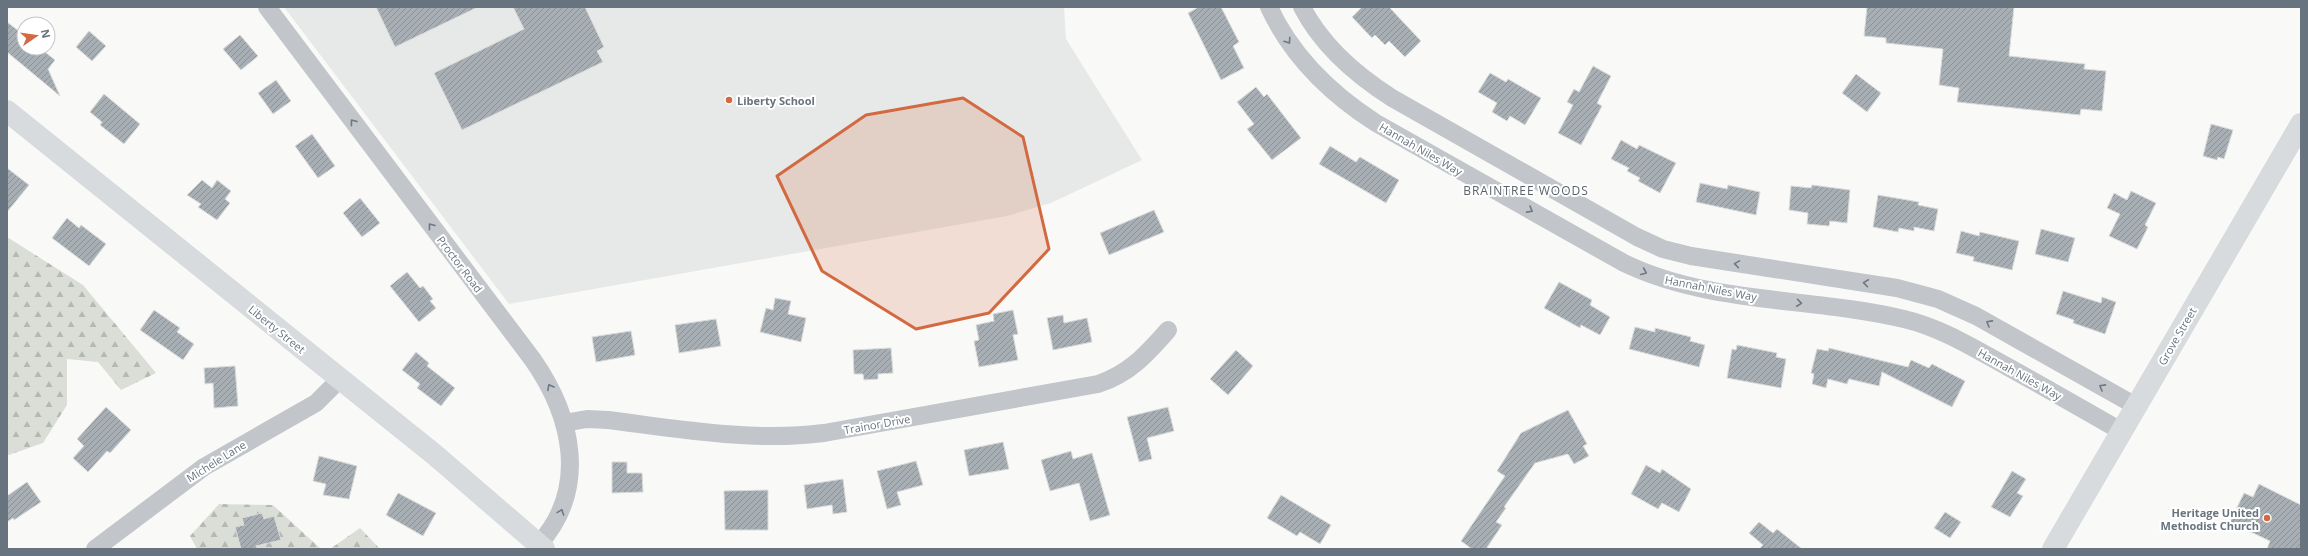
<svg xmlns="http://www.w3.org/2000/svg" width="2308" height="556" font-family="'Open Sans',sans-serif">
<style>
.built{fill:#e7e9e8}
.forest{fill:url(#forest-firs)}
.building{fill:url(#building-hatch);stroke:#dbdcda}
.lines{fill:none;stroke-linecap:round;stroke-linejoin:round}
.street{stroke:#c2c5c9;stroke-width:18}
.secondary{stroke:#d8dbde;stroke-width:22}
.oneway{stroke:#6c7883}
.marked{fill:#d26940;fill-opacity:0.2;stroke:#d26940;stroke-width:3;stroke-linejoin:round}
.poi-dot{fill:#d26940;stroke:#fff;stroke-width:1.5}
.labels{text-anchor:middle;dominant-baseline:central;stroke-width:4;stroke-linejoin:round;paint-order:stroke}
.poi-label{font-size:11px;font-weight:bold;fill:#67747f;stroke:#fff;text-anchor:start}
.street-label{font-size:11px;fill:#67747f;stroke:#fff}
.neighbourhood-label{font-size:12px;letter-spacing:1px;fill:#59626b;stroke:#fff}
</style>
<defs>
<pattern id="forest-firs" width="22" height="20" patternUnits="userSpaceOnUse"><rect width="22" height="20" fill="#daded7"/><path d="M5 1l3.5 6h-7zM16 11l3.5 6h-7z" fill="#b5b9b4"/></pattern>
<pattern id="building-hatch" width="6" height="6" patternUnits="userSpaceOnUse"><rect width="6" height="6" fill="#a7aeb4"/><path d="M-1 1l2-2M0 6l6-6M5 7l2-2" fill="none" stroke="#8c9298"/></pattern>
</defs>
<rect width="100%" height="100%" fill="#f9faf8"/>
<!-- built -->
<polygon class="built" points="284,7 1064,7 1066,39 1142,160 1051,203 1007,216 509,304"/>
<!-- forest -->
<g class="forest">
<polygon points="7,237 83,285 156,373 121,390 98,362 67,359 67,405 43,443 9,455 7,454"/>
<polygon points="219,504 273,505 321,549 197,549 190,536"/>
<polygon points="360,528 380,549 330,549"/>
</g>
<!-- building -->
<g class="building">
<polygon points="376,7 478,7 395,47"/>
<polygon points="513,7 585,7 604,47 597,51 603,62 462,130 434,73 524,29"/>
<polygon points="1199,7 1221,7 1239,42 1233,46 1244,68 1221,80 1188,13"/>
<polygon points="1362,7 1389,7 1421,41 1405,57 1389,41 1385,45 1375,35 1372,38 1352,17"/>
<polygon points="1867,7 2014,7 2009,56 2085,64 2084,69 2106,71 2102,111 2081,109 2080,115 1957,102 1959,88 1939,85 1943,49 1886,43 1886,38 1864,36"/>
<polygon points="7,22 24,35 24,48 40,48 55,60 48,69 60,96 7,52"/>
<polygon points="89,31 106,46 92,61 76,47"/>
<polygon points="240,35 258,56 241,70 223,49"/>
<polygon points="1593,66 1611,76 1597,103 1602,106 1581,145 1558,133 1573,105 1567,102 1574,89 1579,92"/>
<polygon points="1490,73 1506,82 1508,79 1541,98 1525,125 1510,116 1507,121 1492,112 1497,103 1478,92"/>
<polygon points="1856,74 1881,93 1867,112 1842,93"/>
<polygon points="276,80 291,101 273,114 258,93"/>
<polygon points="1256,87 1264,97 1267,94 1301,138 1272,160 1247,129 1254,124 1237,102"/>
<polygon points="104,94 140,124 124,144 100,125 102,122 90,112"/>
<polygon points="2211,124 2233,130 2224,159 2218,157 2217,160 2203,156"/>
<polygon points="312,134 335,166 318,178 295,146"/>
<polygon points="1621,140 1637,149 1639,145 1676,163 1660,193 1638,181 1640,178 1627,171 1629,168 1611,159"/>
<polygon points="1330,146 1356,162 1360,157 1399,180 1386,203 1319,164"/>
<polygon points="7,168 29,185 7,212"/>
<polygon points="202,180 212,188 217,180 231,191 225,199 230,203 217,220 198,207 201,204 187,195"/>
<polygon points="1700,183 1727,189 1728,185 1760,192 1756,215 1696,202"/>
<polygon points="1812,185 1850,190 1847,223 1830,221 1829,226 1807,224 1808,213 1789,210 1791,186 1811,188"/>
<polygon points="2131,191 2156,203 2145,225 2148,227 2137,249 2109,236 2120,214 2107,208 2114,193 2127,200"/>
<polygon points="1878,195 1919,202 1918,205 1938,209 1934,231 1914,227 1914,231 1899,228 1898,232 1873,227"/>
<polygon points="360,198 380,223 362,237 343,213"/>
<polygon points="1154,210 1164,232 1109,255 1100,233"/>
<polygon points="67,218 79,228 81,225 106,244 89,266 52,238"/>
<polygon points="2041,229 2075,238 2068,262 2035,254"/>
<polygon points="1961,231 1979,236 1980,232 2019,241 2012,270 1973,261 1974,257 1956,253"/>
<polygon points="407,272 420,288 423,286 433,299 430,301 436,308 419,322 390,286"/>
<polygon points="1559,282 1592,300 1590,305 1610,317 1600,335 1581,325 1580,328 1544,308"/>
<polygon points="2063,291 2101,303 2102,297 2116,302 2105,334 2073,323 2074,320 2056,314"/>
<polygon points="775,298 791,301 788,314 806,318 801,342 760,332 766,308 773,310"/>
<polygon points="154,310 180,328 177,332 194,344 183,360 140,330"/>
<polygon points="1013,310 1018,334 1013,335 1018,360 979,367 974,341 979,340 976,325 994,321 993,314"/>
<polygon points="1063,315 1064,323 1087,318 1092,342 1053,350 1047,318"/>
<polygon points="716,319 721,346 679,353 675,325"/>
<polygon points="1635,327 1655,332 1655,328 1691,337 1690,341 1705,345 1699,367 1629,349"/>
<polygon points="631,331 635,355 596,362 592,337"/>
<polygon points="1737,345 1777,353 1776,357 1786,359 1781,388 1727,378 1732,349 1736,350"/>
<polygon points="891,348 893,373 878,374 878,379 864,380 863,374 854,374 853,350"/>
<polygon points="1829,348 1908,367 1911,360 1929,368 1932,364 1965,381 1952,407 1882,372 1879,386 1849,379 1847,384 1828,379 1826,388 1812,384 1814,374 1811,373 1817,349 1828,351"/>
<polygon points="1236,350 1253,366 1228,395 1210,379"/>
<polygon points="416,352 429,363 427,366 455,388 441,406 417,388 420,384 402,370"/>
<polygon points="235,366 238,406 214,408 213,383 205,384 204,368"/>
<polygon points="106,407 131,430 110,453 107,451 88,472 73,458 84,446 77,439"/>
<polygon points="1168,407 1174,431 1147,438 1152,459 1139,462 1127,417"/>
<polygon points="1568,410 1587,444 1583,446 1589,456 1574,464 1568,454 1535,463 1504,507 1506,508 1496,522 1502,525 1486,549 1472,549 1461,541 1505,476 1497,471 1521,433"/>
<polygon points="1003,442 1009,469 969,476 964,450"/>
<polygon points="1071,451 1073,459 1092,453 1110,515 1090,521 1079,483 1050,491 1041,460"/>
<polygon points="319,456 357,466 349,499 323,495 326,484 313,481"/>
<polygon points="916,461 923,485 897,492 901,505 887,509 877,471"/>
<polygon points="612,462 627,462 627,473 642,473 643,492 612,493"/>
<polygon points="1646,465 1660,473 1662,469 1691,489 1679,512 1662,503 1658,509 1631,494"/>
<polygon points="2012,471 2026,479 2017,493 2023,496 2010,517 1991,507"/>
<polygon points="843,479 847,512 833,514 832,505 807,509 804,485"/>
<polygon points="27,482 41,502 14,520 13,518 7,522 7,496"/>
<polygon points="2259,484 2301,505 2301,549 2267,549 2270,541 2230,522 2244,493 2253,497"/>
<polygon points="768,490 768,530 725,530 724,491"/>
<polygon points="398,493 436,513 423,536 386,515"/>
<polygon points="1281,495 1331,525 1320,544 1300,532 1297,536 1267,518"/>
<polygon points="1945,512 1961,522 1950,538 1934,528"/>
<polygon points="262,513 264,519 274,516 281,540 256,546 257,549 241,549 235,527 244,525 242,518"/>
<polygon points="1759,522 1773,533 1777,529 1802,549 1759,549 1763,545 1749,533"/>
</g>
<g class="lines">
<!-- street -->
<g class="street">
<path d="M 267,7 L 533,360 C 572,416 589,488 539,544"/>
<path d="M 1269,7 C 1292,57 1331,94 1376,123 L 1624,263 C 1711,305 1812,297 1904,319 C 1942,328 1975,349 2008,367 C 2046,388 2084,410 2121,431"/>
<path d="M 1302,7 C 1322,46 1356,75 1392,98 L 1637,237 L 1663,249 L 1691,256 L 1897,288 L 1938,299 L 1976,316 L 2136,406"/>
<path d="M 564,423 L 587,419 L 608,420 C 680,429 752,442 824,433 L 1098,384 C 1129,374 1147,354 1168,330"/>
<polyline points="95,549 204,467 316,403 340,379"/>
</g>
<!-- secondary -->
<g class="secondary">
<polyline points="7,111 435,455 544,549"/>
<polyline points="2053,549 2301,124"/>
</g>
</g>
<!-- one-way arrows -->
<defs><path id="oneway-chevron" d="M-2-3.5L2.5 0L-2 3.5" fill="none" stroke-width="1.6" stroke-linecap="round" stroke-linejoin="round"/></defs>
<g class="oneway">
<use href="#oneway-chevron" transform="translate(1288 41) rotate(56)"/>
<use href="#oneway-chevron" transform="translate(353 122) rotate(-127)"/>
<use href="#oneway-chevron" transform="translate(1530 210) rotate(29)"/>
<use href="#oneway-chevron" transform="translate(431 226) rotate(-127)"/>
<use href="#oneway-chevron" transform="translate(1737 264) rotate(-171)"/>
<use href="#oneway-chevron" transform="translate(1644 272) rotate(23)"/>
<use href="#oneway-chevron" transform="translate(1866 283) rotate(-172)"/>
<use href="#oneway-chevron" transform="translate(1799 303) rotate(8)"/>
<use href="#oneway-chevron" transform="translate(1989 323) rotate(-151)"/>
<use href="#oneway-chevron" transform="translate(550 387) rotate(-119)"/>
<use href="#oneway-chevron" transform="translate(2102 387) rotate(-151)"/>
<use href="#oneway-chevron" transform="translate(561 512) rotate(-70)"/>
</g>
<!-- marked area -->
<path class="marked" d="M 963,98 L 1023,137 L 1049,249 L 989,313 L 916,329 L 822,271 L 777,176 L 866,115 Z"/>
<!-- markers -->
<g class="poi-dot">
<circle cx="729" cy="100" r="4"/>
<circle cx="2267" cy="518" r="4"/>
</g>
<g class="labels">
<!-- poi labels -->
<g class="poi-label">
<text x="737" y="100">Liberty School</text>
<text x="2259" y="512" text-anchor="end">Heritage United<tspan x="2259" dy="13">Methodist Church</tspan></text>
</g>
<!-- street labels -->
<g class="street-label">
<text transform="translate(1421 149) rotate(30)">Hannah Niles Way</text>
<text transform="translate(460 264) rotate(53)">Proctor Road</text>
<text transform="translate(1711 288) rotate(11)">Hannah Niles Way</text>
<text transform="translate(277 329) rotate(39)">Liberty Street</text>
<text transform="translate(2177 336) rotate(-60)">Grove Street</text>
<text transform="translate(2020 374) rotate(29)">Hannah Niles Way</text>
<text transform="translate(877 424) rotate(-10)">Trainor Drive</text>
<text transform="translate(216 461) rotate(-32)">Michele Lane</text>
</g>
<!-- neighbourhood labels -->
<g class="neighbourhood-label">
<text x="1526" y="190">BRAINTREE WOODS</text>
</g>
</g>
<!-- border -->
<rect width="2308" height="556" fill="none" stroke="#67747f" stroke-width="16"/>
<!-- north arrow -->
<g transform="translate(36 36) rotate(77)"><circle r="19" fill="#ffffff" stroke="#c2c7cc"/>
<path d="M0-3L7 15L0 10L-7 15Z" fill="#d26940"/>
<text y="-6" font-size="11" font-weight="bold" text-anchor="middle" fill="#67747f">N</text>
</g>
</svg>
